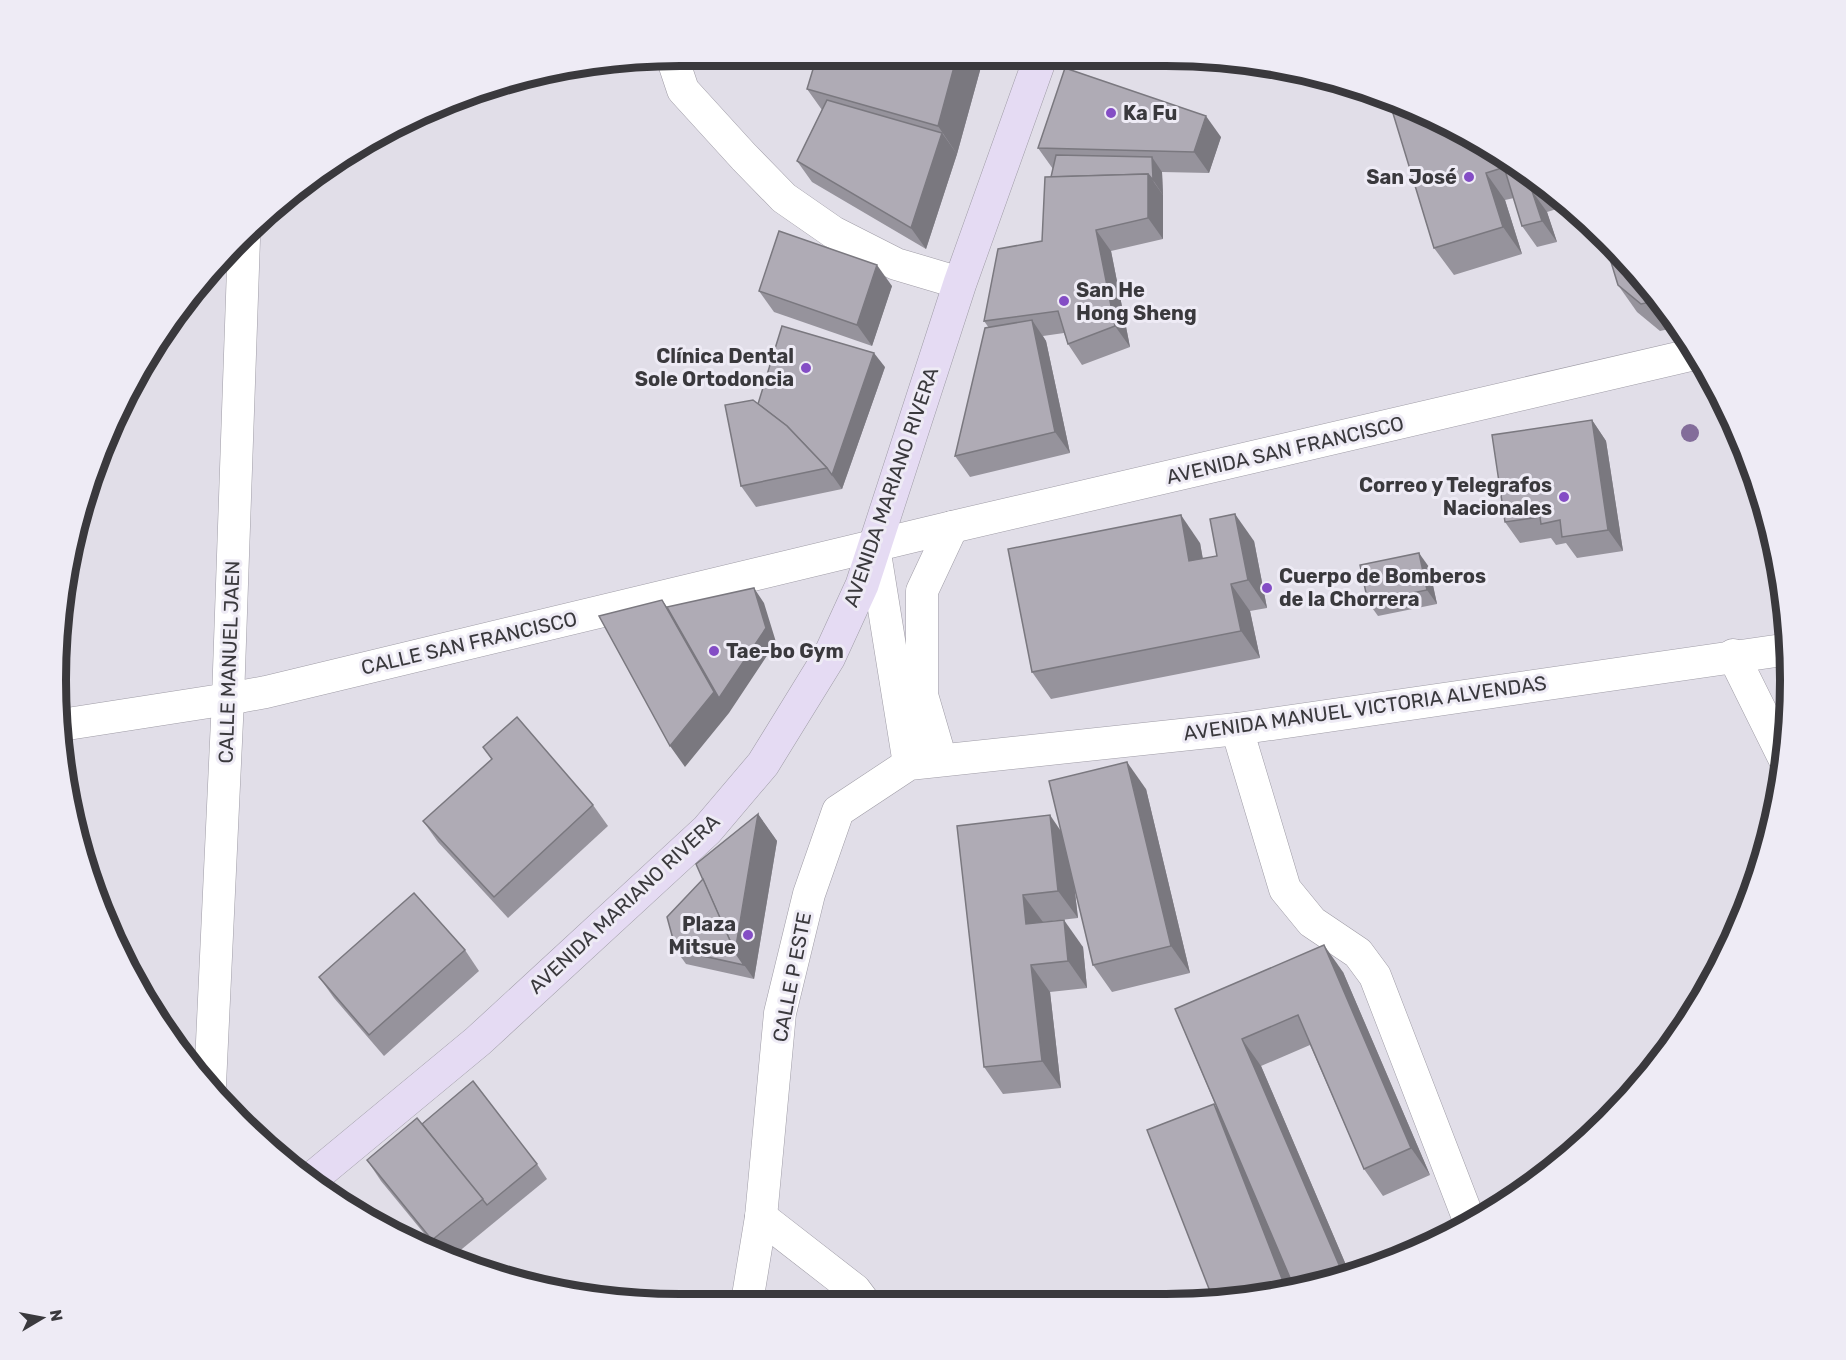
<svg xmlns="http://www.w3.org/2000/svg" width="1846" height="1360" font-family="Rubik,sans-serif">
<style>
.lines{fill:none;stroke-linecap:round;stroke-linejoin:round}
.street-casing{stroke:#9f9ca6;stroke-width:33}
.secondary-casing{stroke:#9f9ca6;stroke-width:34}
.street{stroke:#fff;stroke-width:32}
.secondary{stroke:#e5dbf3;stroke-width:33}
.tree{fill:#836d9a}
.wall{fill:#96939c}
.shaded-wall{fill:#7a787f}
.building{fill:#afabb5;stroke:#7a787f;stroke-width:1.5}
.poi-dot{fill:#844dc5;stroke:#eeebf5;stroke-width:2}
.labels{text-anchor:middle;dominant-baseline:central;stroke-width:6;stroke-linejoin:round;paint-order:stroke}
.poi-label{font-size:20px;font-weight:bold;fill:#3a393d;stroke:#eeebf5;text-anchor:start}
.street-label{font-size:20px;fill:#3a393d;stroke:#eeebf5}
.rim{fill:none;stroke:#3a393d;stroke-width:8}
</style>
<rect width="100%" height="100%" fill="#e1dee8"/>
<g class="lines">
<!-- street casing -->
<g class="street-casing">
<g id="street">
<polyline points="672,57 683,90 744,157 784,198 833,232 896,264 960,283"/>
<polyline points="874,547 909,764"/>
<polyline points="1733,655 1785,760"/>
<polyline points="61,725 228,699 266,692 952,527 1695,354"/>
<polyline points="1237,729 1285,889 1312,922 1358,953 1375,976 1469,1220"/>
<polyline points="941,760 922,695 922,591 952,527"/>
<polyline points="210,1085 228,699 244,239"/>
<polyline points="761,1217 855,1290 864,1302"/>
<polyline points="747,1302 761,1217 780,1013 809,894 838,811 909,764 1237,729 1789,649"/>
</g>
</g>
<!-- secondary casing -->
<g class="secondary-casing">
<polyline id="secondary" points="309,1181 478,1041 707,830 763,764 829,657 862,585 960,283 1041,56"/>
</g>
<!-- street -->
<use href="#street" class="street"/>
<!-- secondary -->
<use href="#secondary" class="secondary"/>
</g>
<!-- trees -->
<circle class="tree" cx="1690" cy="433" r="9"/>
<!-- wall -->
<g class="wall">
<polygon points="984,56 957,154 926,249 812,182 797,161 822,110 807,89"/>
<polygon points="1388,97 1513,161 1570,205 1547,212 1557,242 1537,247 1522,226 1514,198 1505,200 1522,254 1454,275 1434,248"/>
<polygon points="1221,137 1209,173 1162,172 1163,195 1163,239 1111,251 1130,347 1082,365 1068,344 1064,333 1043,336 1046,341 1070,453 970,477 955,456 989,328 984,321 1042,241 1053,169 1038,148"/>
<polygon points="1618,285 1661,300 1678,327 1660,331 1637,312"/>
<polygon points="892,286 872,346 774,312 759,291"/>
<polygon points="885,367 842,489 756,507 741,486 758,404"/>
<polygon points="1592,420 1606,441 1623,551 1577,558 1566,543 1556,545 1551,538 1520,543 1505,522"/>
<polygon points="1254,541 1267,608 1250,611 1260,658 1051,699 1032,672 1200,543 1203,559 1217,556"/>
<polygon points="1429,567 1437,604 1378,616 1368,602"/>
<polygon points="1146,789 1190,973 1112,992 1093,965 1074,884 1078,918 1043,922 1083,947 1087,988 1050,992 1061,1088 1003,1094 984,1067 957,826 1061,831"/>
<polygon points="593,805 608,826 508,918 438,842 423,821"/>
<polygon points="758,814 777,841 754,979 686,964 676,950 703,879"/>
<polygon points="465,950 479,971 384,1056 334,998 319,977"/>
<polygon points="1343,972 1430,1175 1383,1196 1364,1169 1310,1045 1261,1066 1349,1272 1248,1299 1218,1111 1175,1009"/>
<polygon points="422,1124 537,1164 547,1179 451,1258 441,1254 381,1181 367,1160"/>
</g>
<!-- shaded-wall -->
<g class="shaded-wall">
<polygon points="957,56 984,56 957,154 938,126"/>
<polygon points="1206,116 1221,137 1209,173 1194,152"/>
<polygon points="942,133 957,154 926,249 911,228"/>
<polygon points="1497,152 1510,159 1521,195 1502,168"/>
<polygon points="1152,157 1162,172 1163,195 1153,180"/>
<polygon points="1486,173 1505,200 1522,254 1503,227"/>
<polygon points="1148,174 1163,195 1163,239 1148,218"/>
<polygon points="1532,191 1547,212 1557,242 1542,221"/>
<polygon points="1096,230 1111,251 1130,347 1115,326"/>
<polygon points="877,265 892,286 872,346 857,325"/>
<polygon points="1032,320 1046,341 1070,453 1055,432"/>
<polygon points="874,353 885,367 842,489 832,475"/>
<polygon points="1592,420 1606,441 1623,551 1608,530"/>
<polygon points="1235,514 1254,541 1267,608 1248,580"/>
<polygon points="1181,515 1200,543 1208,589 1189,561"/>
<polygon points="1419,553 1429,567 1437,604 1427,590"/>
<polygon points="1231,584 1250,611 1260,658 1241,631"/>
<polygon points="754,588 764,603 776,642 729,713 685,767 670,746 662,600 677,621"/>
<polygon points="1127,762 1146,789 1190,973 1171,946"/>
<polygon points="758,814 777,841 754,979 735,952"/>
<polygon points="1050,815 1069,843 1078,918 1058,891"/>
<polygon points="1023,895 1043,922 1026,924"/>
<polygon points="1064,920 1083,947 1087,988 1068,961"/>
<polygon points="1324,945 1343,972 1430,1175 1411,1148"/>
<polygon points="1031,965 1050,992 1061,1088 1042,1061"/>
<polygon points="1242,1039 1261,1066 1349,1272 1343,1274"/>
<polygon points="1214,1104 1233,1131 1294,1287 1286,1289"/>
</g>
<!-- building -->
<g class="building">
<polygon points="817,56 957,56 938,126 807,89"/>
<polygon points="1065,68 1206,116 1194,152 1038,148"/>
<polygon points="1388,97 1405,103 1497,152 1502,168 1486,173 1503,227 1434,248"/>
<polygon points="827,100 942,133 911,228 797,161"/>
<polygon points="1500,154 1513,161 1546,186 1532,191 1542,221 1522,226"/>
<polygon points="1056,155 1152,157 1153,180 1148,174 1051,177"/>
<polygon points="1148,174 1148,218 1096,230 1115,326 1068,344 1058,311 984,321 998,249 1042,241 1045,177"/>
<polygon points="779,231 877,265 857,325 759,291"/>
<polygon points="1604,239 1661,300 1641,304 1618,285"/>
<polygon points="1032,320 1055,432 955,456 985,328"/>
<polygon points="782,326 874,353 832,475 827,468 787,426 758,404"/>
<polygon points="753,400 787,426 827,468 741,486 725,405"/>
<polygon points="1592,420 1608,530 1562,537 1560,520 1541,524 1540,517 1505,522 1492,435"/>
<polygon points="1235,514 1248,580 1231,584 1241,631 1032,672 1008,549 1181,515 1189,561 1217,556 1210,519"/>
<polygon points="1419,553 1427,590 1368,602 1360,565"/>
<polygon points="754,588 766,628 719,698 667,607"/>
<polygon points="662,600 714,692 670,746 599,616"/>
<polygon points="517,717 593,805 494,897 423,821 492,759 483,747"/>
<polygon points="1127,762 1171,946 1093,965 1049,781"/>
<polygon points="758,814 735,952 696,864"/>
<polygon points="1050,815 1058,891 1023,895 1026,924 1064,920 1068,961 1031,965 1042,1061 984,1067 957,826"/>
<polygon points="703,879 735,952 744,965 676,950 667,917"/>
<polygon points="414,893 465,950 369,1035 319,977"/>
<polygon points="1324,945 1411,1148 1364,1169 1298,1015 1242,1039 1343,1274 1294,1287 1175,1009"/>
<polygon points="473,1081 537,1164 487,1205 422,1124"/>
<polygon points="1214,1104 1286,1289 1248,1299 1213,1299 1147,1130"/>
<polygon points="417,1118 483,1199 432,1240 367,1160"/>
</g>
<!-- markers -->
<g class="poi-dot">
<circle cx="1111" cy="113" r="6"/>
<circle cx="1469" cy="177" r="6"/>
<circle cx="1064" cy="301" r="6"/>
<circle cx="806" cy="368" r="6"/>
<circle cx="1564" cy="497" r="6"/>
<circle cx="1267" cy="588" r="6"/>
<circle cx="714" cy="651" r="6"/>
<circle cx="748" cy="935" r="6"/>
</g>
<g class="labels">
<!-- poi labels -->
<g class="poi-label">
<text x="1123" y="113">Ka Fu</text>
<text x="1457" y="177" text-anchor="end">San José</text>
<text x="1076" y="290">San He<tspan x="1076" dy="23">Hong Sheng</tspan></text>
<text x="794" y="356" text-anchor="end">Clínica Dental<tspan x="794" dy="23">Sole Ortodoncia</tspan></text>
<text x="1552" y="485" text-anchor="end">Correo y Telegrafos<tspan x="1552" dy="23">Nacionales</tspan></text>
<text x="1279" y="576">Cuerpo de Bomberos<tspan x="1279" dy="23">de la Chorrera</tspan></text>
<text x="726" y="651">Tae-bo Gym</text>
<text x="736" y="924" text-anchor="end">Plaza<tspan x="736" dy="23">Mitsue</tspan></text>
</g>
<!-- street labels -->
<g class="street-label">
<text transform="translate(1285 450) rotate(-13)">AVENIDA SAN FRANCISCO</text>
<text transform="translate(891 487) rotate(-71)">AVENIDA MARIANO RIVERA</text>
<text transform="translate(469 643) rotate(-13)">CALLE SAN FRANCISCO</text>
<text transform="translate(229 662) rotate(-88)">CALLE MANUEL JAEN</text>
<text transform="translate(1365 708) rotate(-8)">AVENIDA MANUEL VICTORIA ALVENDAS</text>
<text transform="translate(624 904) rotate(-43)">AVENIDA MARIANO RIVERA</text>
<text transform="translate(792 977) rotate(-79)">CALLE P ESTE</text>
</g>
</g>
<!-- crop -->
<path d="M0 0H1846V1360H0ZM680 66H1166A614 614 0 0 1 1780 680V680A614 614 0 0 1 1166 1294H680A614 614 0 0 1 66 680V680A614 614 0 0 1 680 66Z" fill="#eeebf5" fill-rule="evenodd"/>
<path class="rim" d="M680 66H1166A614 614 0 0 1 1780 680V680A614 614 0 0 1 1166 1294H680A614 614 0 0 1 66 680V680A614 614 0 0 1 680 66Z"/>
<!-- north arrow -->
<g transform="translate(42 1318) rotate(80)" stroke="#eeebf5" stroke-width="4.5" paint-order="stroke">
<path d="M0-4.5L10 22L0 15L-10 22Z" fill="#3a393d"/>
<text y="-9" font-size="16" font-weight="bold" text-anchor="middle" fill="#3a393d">N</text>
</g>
</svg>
